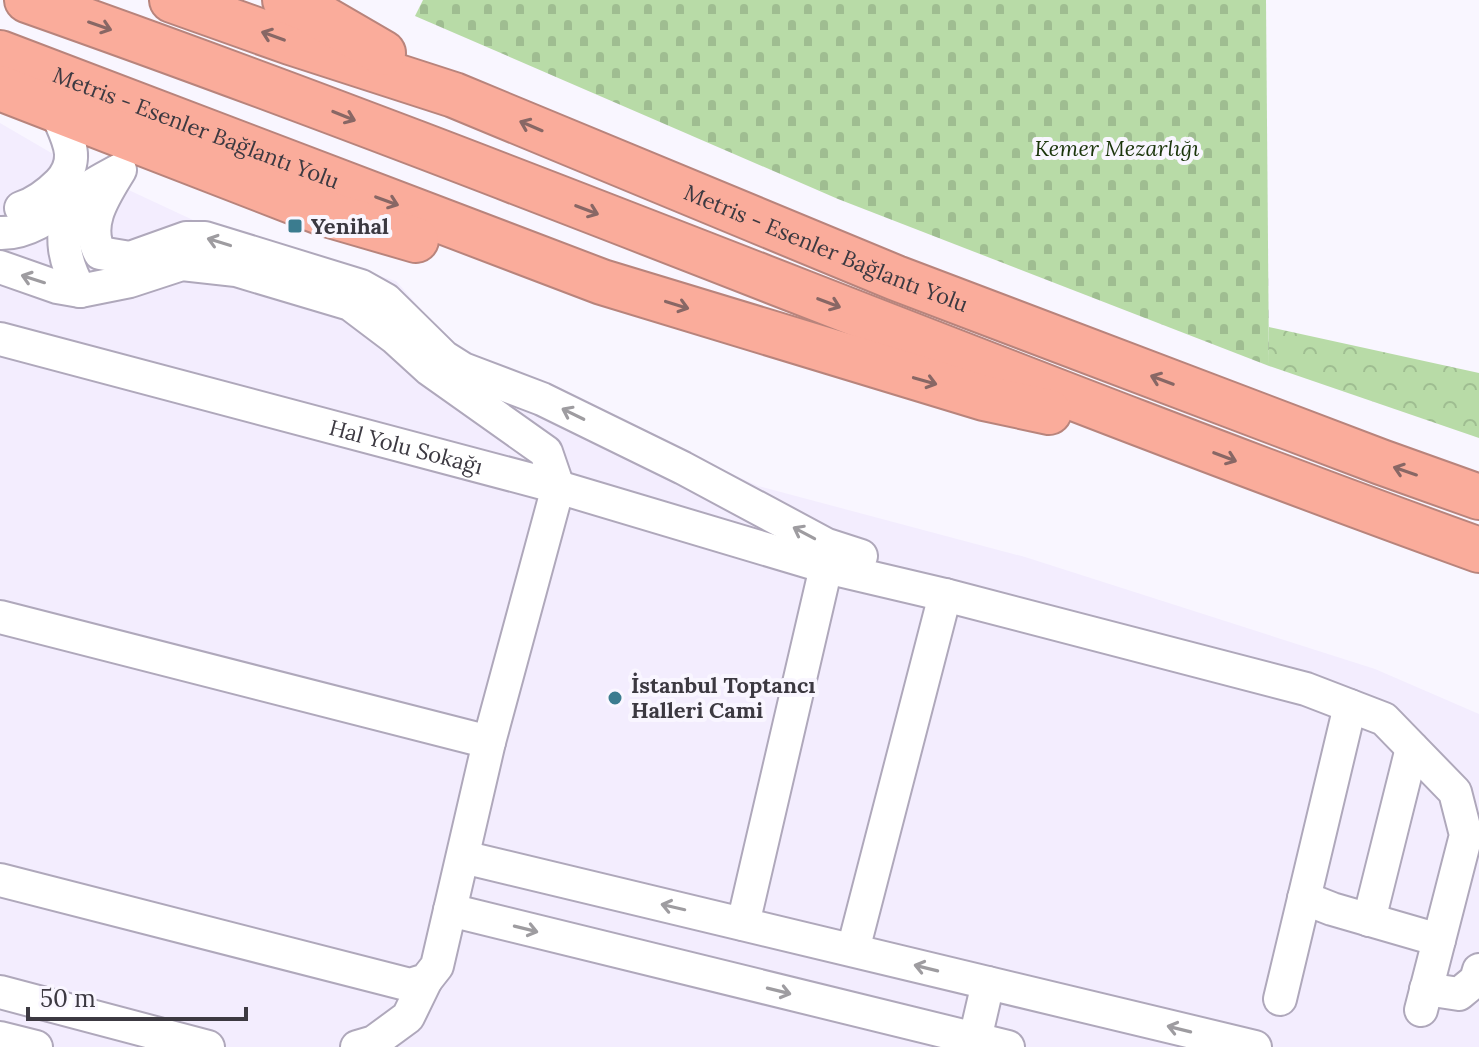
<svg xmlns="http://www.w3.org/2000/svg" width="1479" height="1047" font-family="Lora,serif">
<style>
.built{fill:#f3edfe}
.forest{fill:url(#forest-crowns)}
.cemetery{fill:url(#cemetery-stones)}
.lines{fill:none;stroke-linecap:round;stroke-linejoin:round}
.minor-casing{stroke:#afa8bb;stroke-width:36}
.highway-casing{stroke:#b8847c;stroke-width:48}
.minor{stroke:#fff;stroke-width:32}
.highway{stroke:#faac9b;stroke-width:44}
.oneway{stroke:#886765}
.oneway2{stroke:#9e9ca0}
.poi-dot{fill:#3b7c8f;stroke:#f9f6ff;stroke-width:3}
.labels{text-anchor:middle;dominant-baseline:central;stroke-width:8;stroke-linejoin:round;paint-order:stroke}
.street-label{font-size:22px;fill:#3c3941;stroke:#f9f6ff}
.park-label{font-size:22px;font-style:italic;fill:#1b350b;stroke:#f9f6ff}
.poi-label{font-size:22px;font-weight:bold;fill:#3c3941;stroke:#f9f6ff;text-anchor:start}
</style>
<defs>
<pattern id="forest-crowns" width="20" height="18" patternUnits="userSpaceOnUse" patternTransform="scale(2)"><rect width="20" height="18" fill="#b8dba7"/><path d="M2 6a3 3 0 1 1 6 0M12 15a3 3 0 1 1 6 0" fill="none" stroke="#9fbd91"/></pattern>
<pattern id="cemetery-stones" width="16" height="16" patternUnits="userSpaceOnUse" patternTransform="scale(2)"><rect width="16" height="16" fill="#b8dba7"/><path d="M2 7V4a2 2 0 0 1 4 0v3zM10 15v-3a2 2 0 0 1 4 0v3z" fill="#9fbd91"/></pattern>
</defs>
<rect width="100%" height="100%" fill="#f9f6ff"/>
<!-- built -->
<polygon class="built" points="0,123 60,158 193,220 396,281 451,343 758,486 1025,557 1375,669 1479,714 1479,1047 0,1047"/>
<!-- forest -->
<polygon class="forest" points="1269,327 1479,373 1479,438 1269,366"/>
<!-- cemetery -->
<polygon class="cemetery" points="423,0 1266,0 1269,366 838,199 415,16"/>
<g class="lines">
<!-- minor casing -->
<g class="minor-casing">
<g id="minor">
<path d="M 120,170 C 105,195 84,224 100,253 L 130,258 L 186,238 L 205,238 L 361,286 L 386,300 L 444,357 L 463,369 L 542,399 L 683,468 L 827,545 L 861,556"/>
<path d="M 68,205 C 61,240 63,259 80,291"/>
<path d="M 21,208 C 36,203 48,194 59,183 C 82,159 67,138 56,111"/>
<path d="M 0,233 C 35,234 63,205 90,187 C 99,181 109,176 118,171"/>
<polyline points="0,267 57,287 80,291 130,281 182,264 236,270 350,304 395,338 429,369 546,452 558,487"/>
<path id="s1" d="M 0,339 L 558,487 L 826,567 L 945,595 L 1306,689 L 1384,719 L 1455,792 L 1466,835 L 1421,1010"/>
<polyline points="0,617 489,742"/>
<polyline points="463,857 1255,1047"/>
<polyline points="0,880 410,985 426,980 437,966 489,742 558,487"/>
<polyline points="1304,898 1332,909 1439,940"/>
<polyline points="450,910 1008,1047"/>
<polyline points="1369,920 1412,748"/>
<polyline points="743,924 826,567"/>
<polyline points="853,950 945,595"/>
<polyline points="1426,989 1459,994 1476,980 1479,970"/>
<polyline points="0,992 208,1047"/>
<polyline points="1280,999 1350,706"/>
<polyline points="0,1038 36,1047"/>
<polyline points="975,1039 988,983"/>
<polyline points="357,1047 374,1042 408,1017 426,980"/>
</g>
</g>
<!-- highway casing -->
<g class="highway-casing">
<g id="highway">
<path d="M 27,0 C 515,172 992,374 1479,550"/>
<path id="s2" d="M 172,0 L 290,42 L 454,95 L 896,278 L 1381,462 L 1479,497"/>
<polyline points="285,0 309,10 383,53"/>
<path id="s3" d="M 0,53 L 602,282 L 984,398 L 1049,412"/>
<polyline points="0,88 323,213 416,240"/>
</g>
</g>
<!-- minor -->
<use href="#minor" class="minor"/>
<!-- highway -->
<use href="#highway" class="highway"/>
</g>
<!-- one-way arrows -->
<defs><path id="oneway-shaft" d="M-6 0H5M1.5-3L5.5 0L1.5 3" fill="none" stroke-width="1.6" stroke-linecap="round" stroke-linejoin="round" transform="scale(2)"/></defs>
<g class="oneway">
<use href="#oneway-shaft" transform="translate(100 26) rotate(19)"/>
<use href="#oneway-shaft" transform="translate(273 36) rotate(-160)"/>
<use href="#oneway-shaft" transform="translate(344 116) rotate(22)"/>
<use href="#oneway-shaft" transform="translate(531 126) rotate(-157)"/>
<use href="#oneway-shaft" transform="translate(387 201) rotate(20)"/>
<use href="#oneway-shaft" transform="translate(587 210) rotate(21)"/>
<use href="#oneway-shaft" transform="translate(829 303) rotate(21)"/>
<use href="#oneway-shaft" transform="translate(677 305) rotate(17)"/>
<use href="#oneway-shaft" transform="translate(1162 380) rotate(-159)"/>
<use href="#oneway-shaft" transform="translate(925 381) rotate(16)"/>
<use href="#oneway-shaft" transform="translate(1225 457) rotate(21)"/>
<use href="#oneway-shaft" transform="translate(1405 471) rotate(-161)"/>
</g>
<g class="oneway2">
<use href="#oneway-shaft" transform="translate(219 242) rotate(-163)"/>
<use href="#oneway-shaft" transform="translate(33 279) rotate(-162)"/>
<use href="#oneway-shaft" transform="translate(573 414) rotate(-154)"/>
<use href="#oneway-shaft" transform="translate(804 533) rotate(-152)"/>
<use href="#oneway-shaft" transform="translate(673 907) rotate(-167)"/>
<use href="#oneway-shaft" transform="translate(526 929) rotate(14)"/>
<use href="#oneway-shaft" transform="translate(926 968) rotate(-166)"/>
<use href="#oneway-shaft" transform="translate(779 991) rotate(14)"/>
<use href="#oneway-shaft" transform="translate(1179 1029) rotate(-166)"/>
</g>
<!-- markers -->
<g class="poi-dot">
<rect x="287" y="218" width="16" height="16" rx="4"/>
<circle cx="615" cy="698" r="8"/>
</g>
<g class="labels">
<!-- street labels -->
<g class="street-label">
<text stroke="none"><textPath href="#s3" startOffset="210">Metris - Esenler Bağlantı Yolu</textPath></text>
<text stroke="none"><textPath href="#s2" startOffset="700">Metris - Esenler Bağlantı Yolu</textPath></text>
<text stroke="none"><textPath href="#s1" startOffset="420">Hal Yolu Sokağı</textPath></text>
</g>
<!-- park labels -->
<g class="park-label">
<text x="1117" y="148">Kemer Mezarlığı</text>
</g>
<!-- poi labels -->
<g class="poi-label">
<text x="311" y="226">Yenihal</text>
<text x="631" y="685">İstanbul Toptancı<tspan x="631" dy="25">Halleri Cami</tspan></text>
</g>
</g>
<!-- scale -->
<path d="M28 1007v12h218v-12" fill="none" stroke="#3c3941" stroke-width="4"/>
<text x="40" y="1007" font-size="24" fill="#3c3941" stroke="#f9f6ff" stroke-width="6" paint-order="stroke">50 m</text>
</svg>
